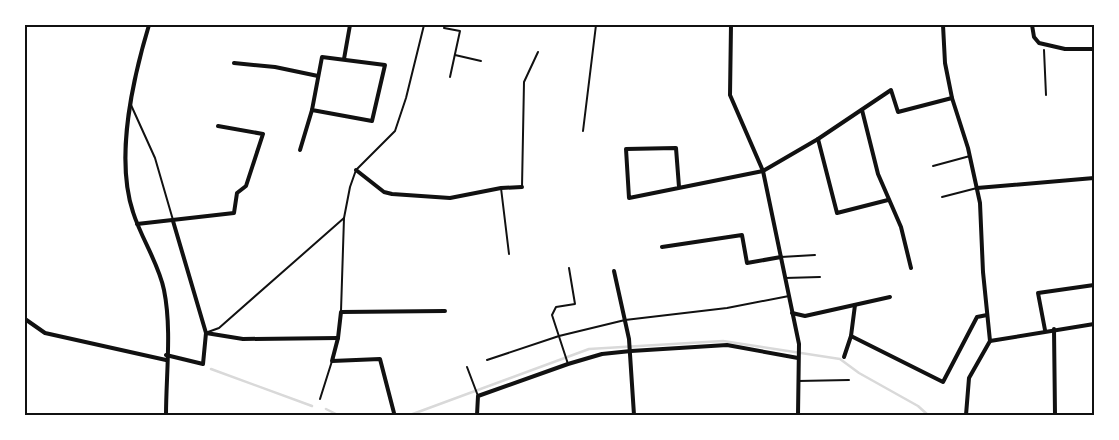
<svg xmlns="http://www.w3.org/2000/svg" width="1119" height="440" font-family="'IBM Plex Sans',sans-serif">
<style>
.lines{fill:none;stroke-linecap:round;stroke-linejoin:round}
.stream{stroke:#d9d9d9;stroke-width:2.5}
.path{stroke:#111;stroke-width:2}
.service{stroke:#111;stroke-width:2}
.minor{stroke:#111;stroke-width:4}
.neatline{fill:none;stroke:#111;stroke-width:2}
</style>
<rect width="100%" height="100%" fill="#fff"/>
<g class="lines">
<!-- stream -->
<g class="stream">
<polyline points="211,369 312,406"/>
<polyline points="326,409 338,415"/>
<polyline points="410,415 589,349 723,341 840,359 859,373 918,406 928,415"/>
</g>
<!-- path -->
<polyline class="path" points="1044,50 1046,95"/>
<!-- service -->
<g class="service">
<polyline points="445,25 444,28 460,31 450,77"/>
<polyline points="455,55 481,61"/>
<polyline points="131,105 155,158 173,220"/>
<polyline points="583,131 596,25"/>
<polyline points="933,166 970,156"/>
<polyline points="522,187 524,82 538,52"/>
<polyline points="501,188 509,254"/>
<polyline points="942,197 977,188"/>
<polyline points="781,257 815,255"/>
<polyline points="785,278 820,277"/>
<polyline points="341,311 344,218 350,187 356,170 395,131 406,98 424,25"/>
<polyline points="208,332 219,328 344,218"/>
<polyline points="487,360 559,336 625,320 727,308 789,296"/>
<polyline points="568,364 552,315 556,307 575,304 569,268"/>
<polyline points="467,367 478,396"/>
<polyline points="798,381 849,380"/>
<polyline points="320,399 332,361"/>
</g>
<!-- minor -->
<g class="minor">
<path d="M 149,25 C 133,78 115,158 133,212 C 141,238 159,264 164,290 C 172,329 166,375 166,415"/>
<polyline points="731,25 730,95 763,171 799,344 798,415"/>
<polyline points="943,25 945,63 952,98 968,148 980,203 983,272 990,341 969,378 966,415"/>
<polyline points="1032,25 1034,37 1039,43 1065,49 1094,49"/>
<polygon points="322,57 385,65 372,121 312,110"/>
<polyline points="344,59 350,25"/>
<polyline points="234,63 275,67 318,76"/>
<polyline points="862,110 878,174 901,227 911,268"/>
<polyline points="818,139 837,213 888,200"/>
<polyline points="300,150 312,110"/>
<polyline points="356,170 384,192 392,194 450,198 501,188 522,187"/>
<polyline points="679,187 676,148 626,149 629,198 763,171 818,139 891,90 898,112 952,98"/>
<polyline points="977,188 1094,178"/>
<polyline points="137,224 234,213 237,193 246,186 263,134 218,126"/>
<polyline points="662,247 742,235 747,263 781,257"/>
<polyline points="614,271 629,339 634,415"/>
<polyline points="792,313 805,316 890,297"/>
<polyline points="25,319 45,333 166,360"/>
<polyline points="1054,329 1055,415"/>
<polyline points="1045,330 1038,293 1094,285"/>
<polyline points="206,333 243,339 338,338"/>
<polyline points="851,336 943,382 977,317 987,315"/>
<polyline points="990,341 1094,324"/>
<polyline points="166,355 203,364 206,333 173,221"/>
<polyline points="844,357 851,336 855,305"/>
<polyline points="394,413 380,359 332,361 338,338 341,312 445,311"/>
<polyline points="477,415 478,396 568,364 602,354 631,351 727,345 798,358"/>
</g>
</g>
<!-- border -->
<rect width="1119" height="440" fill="none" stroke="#ffffff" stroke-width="52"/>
<rect x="26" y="26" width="1067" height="388" class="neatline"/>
</svg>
